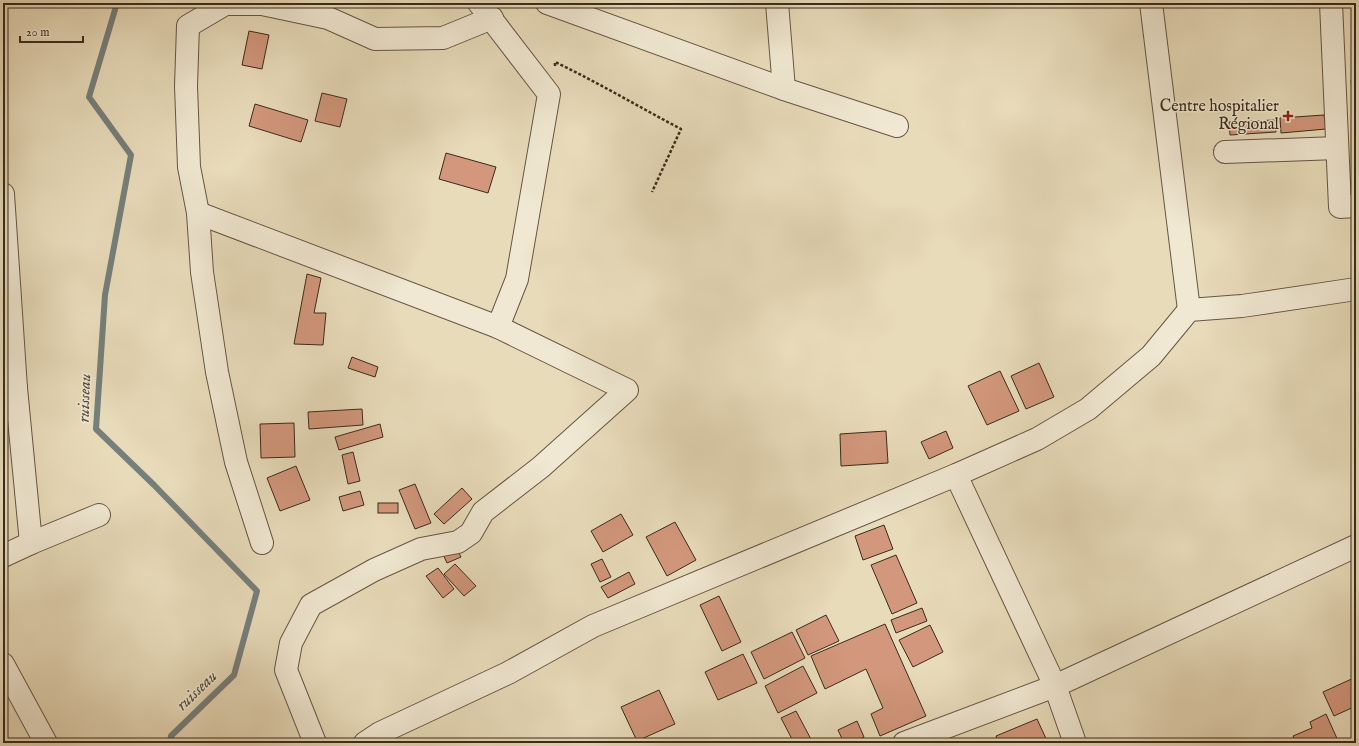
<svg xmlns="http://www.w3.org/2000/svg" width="1359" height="746" font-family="'IM FELL English',serif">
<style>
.green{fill:#b8c08f;stroke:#7a7555}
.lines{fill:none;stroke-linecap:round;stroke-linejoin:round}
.stream{stroke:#767f7b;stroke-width:6}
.building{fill:#d2977c;stroke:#3c2a1b}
.minor-casing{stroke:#675643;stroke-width:24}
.path{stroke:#3c2a1b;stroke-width:2.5;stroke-dasharray:3 2;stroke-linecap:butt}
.minor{stroke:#f0e8d2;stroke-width:22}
.poi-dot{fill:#8f2418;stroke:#f0e8d2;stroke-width:1.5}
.labels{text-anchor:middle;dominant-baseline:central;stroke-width:3;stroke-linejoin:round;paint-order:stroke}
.poi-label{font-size:16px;fill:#3c2a1b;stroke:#f0e8d2;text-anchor:end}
.water-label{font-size:17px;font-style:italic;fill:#544e43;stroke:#f0e8d2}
</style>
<rect width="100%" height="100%" fill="#e8dbba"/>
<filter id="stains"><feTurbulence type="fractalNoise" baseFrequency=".005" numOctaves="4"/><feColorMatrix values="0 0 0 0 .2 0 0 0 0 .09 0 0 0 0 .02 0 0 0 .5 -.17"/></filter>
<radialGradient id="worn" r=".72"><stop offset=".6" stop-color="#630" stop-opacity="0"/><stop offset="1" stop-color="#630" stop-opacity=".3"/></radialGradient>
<!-- green -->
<polygon class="green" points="1356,79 1356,134 1355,134 1351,80"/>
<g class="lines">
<!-- stream -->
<polyline class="stream" points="117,3 89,97 131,155 105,295 96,429 154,485 257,591 234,675 171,736 170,743"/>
</g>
<!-- building -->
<g class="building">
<polygon points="249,31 269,35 262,69 242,65"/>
<polygon points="322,93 347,99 340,127 315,121"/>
<polygon points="255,104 308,120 301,142 249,126"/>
<polygon points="1324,115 1326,129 1281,133 1280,118"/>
<polygon points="1275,120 1276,132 1230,135 1229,122"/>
<polygon points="446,153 496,167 488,193 439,179"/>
<polygon points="307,274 321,278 314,313 326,313 323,345 294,344"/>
<polygon points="352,357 378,367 375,377 348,368"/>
<polygon points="1039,363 1054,397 1026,409 1011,376"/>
<polygon points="1000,371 1019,411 987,425 968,386"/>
<polygon points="362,409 363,425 309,429 308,412"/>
<polygon points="294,423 295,457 261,458 260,424"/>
<polygon points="380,424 383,437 339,450 335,437"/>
<polygon points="886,431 888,463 841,466 840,434"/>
<polygon points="946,431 953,448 929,459 921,442"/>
<polygon points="353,452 360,481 348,484 342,455"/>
<polygon points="296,466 310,500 280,511 267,478"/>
<polygon points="415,484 431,523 415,529 399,490"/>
<polygon points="462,488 472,499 444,524 434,514"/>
<polygon points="360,491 364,505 343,511 339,497"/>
<rect x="378" y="503" width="20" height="10"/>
<polygon points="621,514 633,535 603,552 591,531"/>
<polygon points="675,522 696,560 667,576 646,537"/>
<polygon points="884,525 893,549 863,560 855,536"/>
<polygon points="455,545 461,557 447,563 442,552"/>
<polygon points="896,555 917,603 892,614 871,565"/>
<polygon points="602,559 611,577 600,582 591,564"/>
<polygon points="455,564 476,586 464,596 444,574"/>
<polygon points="438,568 454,589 443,598 426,576"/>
<polygon points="629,572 635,584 608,598 601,587"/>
<polygon points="719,596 741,642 722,651 700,605"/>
<polygon points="922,608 927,621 896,633 891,620"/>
<polygon points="826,615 839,641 808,655 796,630"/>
<polygon points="885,624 926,716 880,736 871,714 883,708 866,669 825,689 811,656"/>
<polygon points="930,625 943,652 913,667 899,640"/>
<polygon points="792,632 805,658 764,679 751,652"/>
<polygon points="743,654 757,683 718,700 705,672"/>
<polygon points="803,666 817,693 778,713 765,686"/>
<polygon points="1356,677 1356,706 1334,716 1323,692"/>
<polygon points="659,690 675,724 637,741 621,707"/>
<polygon points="796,711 813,743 794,743 781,718"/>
<polygon points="1326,714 1339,743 1296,743 1293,736 1312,728 1310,722"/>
<polygon points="1037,719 1048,743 998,743 996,736"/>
<polygon points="857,721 864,737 851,743 844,743 838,730"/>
</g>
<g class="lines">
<!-- minor casing -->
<g class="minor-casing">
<g id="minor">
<polyline points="227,3 188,26 186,86 189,167 198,213 202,272 217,372 236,462 262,543"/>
<polyline points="547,3 784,89"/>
<polyline points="777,3 784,89 897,126"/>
<polyline points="1151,3 1189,310"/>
<polyline points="1331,3 1340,207 1356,206"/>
<polyline points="227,4 262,4 328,18 375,39 443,38 492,18"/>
<polyline points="1225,152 1337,148"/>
<polyline points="3,194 16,388 3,395"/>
<polyline points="198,213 498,327 517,279 549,94 479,3"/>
<polyline points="16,388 31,543"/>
<polyline points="956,475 1055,686 1075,743"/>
<polyline points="3,556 31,543 99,515"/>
<polyline points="3,664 46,743"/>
<polyline points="315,743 286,670 291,643 311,605 374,570 421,549 458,542 471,533 483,512 541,467 627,390 498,327"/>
<polyline points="365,743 380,733 508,673 593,626 956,475 1037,439 1088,409 1151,356 1189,310 1242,306 1356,289"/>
<polyline points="904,743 1055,686 1356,546"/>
</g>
</g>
<!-- path -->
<path class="path" d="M 555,66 L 555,62 C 599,83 639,107 681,129 L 652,192"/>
<!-- minor -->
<use href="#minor" class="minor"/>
</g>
<!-- markers -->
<path class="poi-dot" d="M1286 110h4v4h4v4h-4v4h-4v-4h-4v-4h4z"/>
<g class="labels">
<!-- poi labels -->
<g class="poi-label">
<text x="1279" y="107">Centre hospitalier<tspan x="1279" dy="18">Régional</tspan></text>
</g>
<!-- water labels -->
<g class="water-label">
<text transform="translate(85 398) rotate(-88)">ruisseau</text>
<text transform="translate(197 691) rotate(-44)">ruisseau</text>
</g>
</g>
<!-- margin -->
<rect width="1359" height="746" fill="none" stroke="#e8dbba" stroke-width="16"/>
<rect x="4" y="4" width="1351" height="738" fill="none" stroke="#3c2a1b" stroke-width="2"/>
<rect x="8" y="8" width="1343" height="730" fill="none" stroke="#3c2a1b"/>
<!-- scale -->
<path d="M20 36v6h63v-6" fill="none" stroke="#3c2a1b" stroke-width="2"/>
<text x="26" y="36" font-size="12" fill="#3c2a1b" stroke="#f0e8d2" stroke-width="3" paint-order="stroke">20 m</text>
<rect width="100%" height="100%" filter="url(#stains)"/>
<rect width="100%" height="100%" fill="url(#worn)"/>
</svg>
